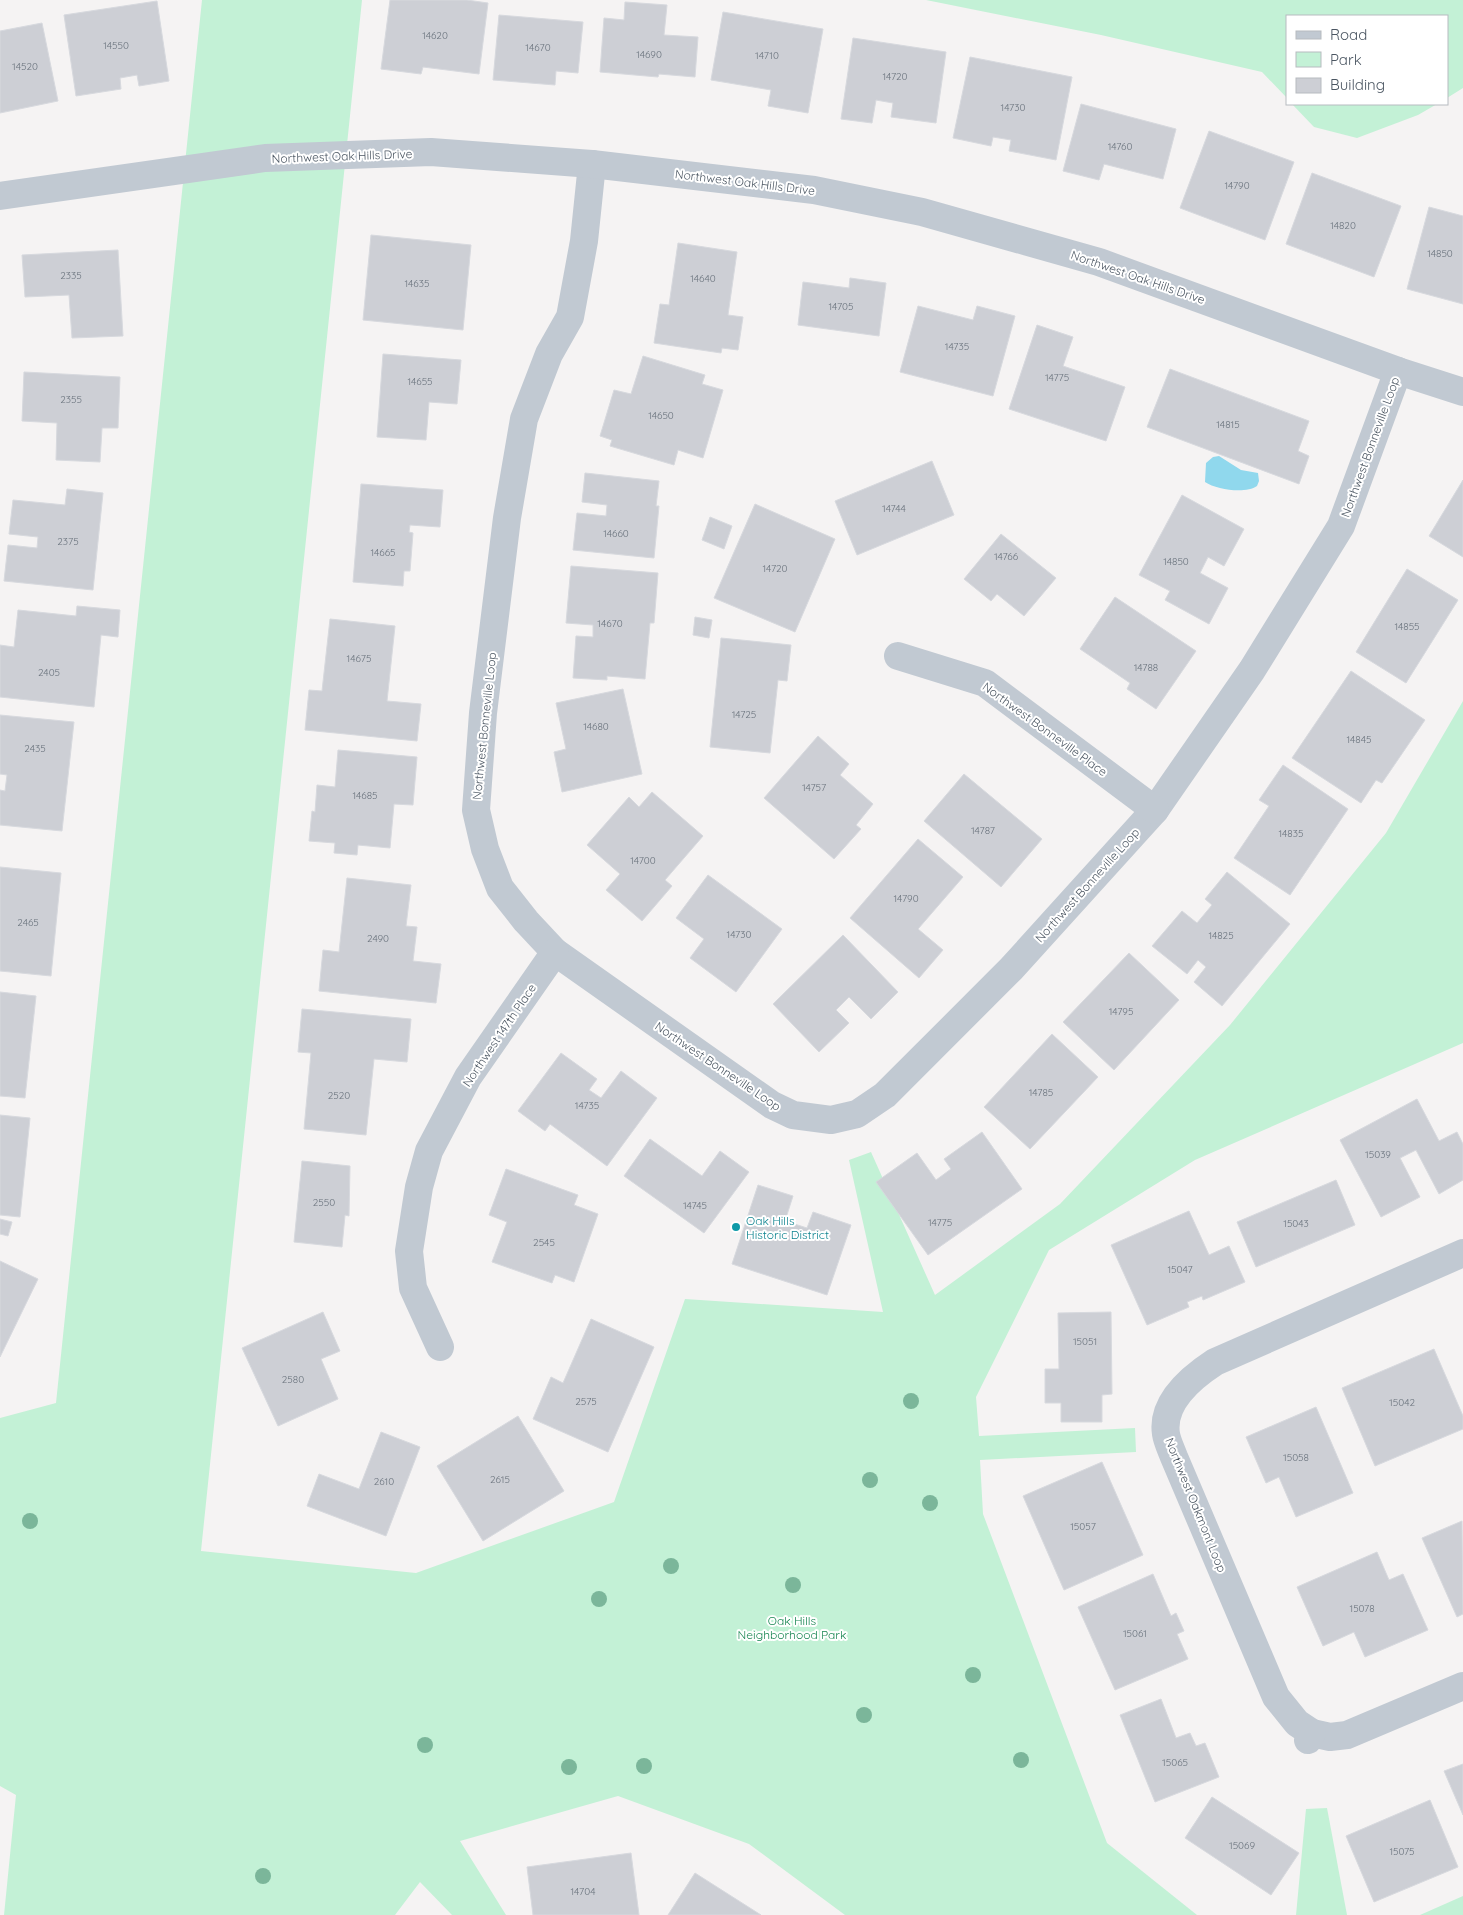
<svg xmlns="http://www.w3.org/2000/svg" width="1463" height="1915" font-family="Quicksand,sans-serif">
<style>
.green{fill:#c3f1d6}
.water{fill:#90d8ed}
.building{fill:#cdcfd5;stroke:#d7d9de}
.lines{fill:none;stroke-linecap:round;stroke-linejoin:round}
.minor{stroke:#c1c9d2;stroke-width:28}
.tree{fill:#7bb69a}
.culture-dot{fill:#0f9aa8;stroke:#fff;stroke-width:2}
.labels{text-anchor:middle;dominant-baseline:central;stroke-width:4;stroke-linejoin:round;paint-order:stroke}
.number-label{font-size:10px;fill:#6b747e}
.street-label{font-size:12px;fill:#4a5561;stroke:#fff}
.culture-label{font-size:12px;fill:#0d838f;stroke:#fff;text-anchor:start}
.park-label{font-size:12px;fill:#178551;stroke:#fff}
</style>
<rect width="100%" height="100%" fill="#f5f3f3"/>
<!-- green -->
<g class="green">
<polygon points="202,0 362,0 201,1551 416,1573 614,1502 685,1299 883,1312 849,1160 871,1152 935,1295 1060,1204 1230,1025 1386,833 1463,701 1463,1043 1195,1160 1049,1250 976,1397 979,1436 1135,1428 1136,1452 980,1460 983,1514 1107,1843 1197,1915 845,1915 749,1844 618,1796 460,1841 506,1915 452,1915 420,1882 395,1915 4,1915 16,1795 0,1786 0,1418 56,1403"/>
<polygon points="926,0 1463,0 1463,88 1447,98 1447,16 1287,16 1287,98 1262,72 1101,35"/>
<polygon points="1292,104 1437,104 1418,115 1357,138 1314,127"/>
<polygon points="1327,1808 1347,1915 1296,1915 1306,1809"/>
<polygon points="1463,1896 1463,1915 1420,1915"/>
</g>
<!-- water -->
<path class="water" d="M 1219,456 L 1241,470 L 1258,473 L 1259,481 L 1257,486 C 1246,494 1217,490 1205,482 L 1206,463 L 1213,457 Z"/>
<!-- building -->
<g class="building">
<polygon points="390,0 467,0 488,3 479,74 423,67 421,74 381,69"/>
<polygon points="157,1 169,81 139,86 137,75 120,78 121,89 76,96 64,15"/>
<polygon points="625,2 667,5 664,35 698,37 695,77 659,74 658,77 600,72 604,18 624,20"/>
<polygon points="723,12 823,29 808,113 768,106 771,90 711,80"/>
<polygon points="499,15 583,22 578,73 556,71 555,85 493,80"/>
<polygon points="42,23 58,101 0,113 0,31"/>
<polygon points="853,38 946,52 936,123 891,117 893,103 876,100 872,123 841,119"/>
<polygon points="970,57 1072,77 1056,160 1009,151 1011,140 993,137 991,146 953,138"/>
<polygon points="1081,104 1176,129 1163,179 1104,164 1099,180 1063,171"/>
<polygon points="1209,131 1294,162 1265,240 1180,208"/>
<polygon points="1312,173 1401,206 1374,277 1286,244"/>
<polygon points="1429,207 1463,216 1463,304 1407,289"/>
<polygon points="371,235 471,245 463,330 363,320"/>
<polygon points="678,243 737,252 728,315 743,317 738,350 722,348 721,353 654,343 660,304 669,305"/>
<polygon points="118,250 123,336 72,338 69,295 25,297 22,255"/>
<polygon points="850,278 886,283 879,336 798,325 803,282 849,288"/>
<polygon points="918,306 973,320 977,306 1015,316 993,396 900,372"/>
<polygon points="1037,325 1073,337 1063,366 1125,387 1106,441 1009,409"/>
<polygon points="383,354 461,360 457,404 429,402 426,440 377,437"/>
<polygon points="643,356 705,375 702,384 723,390 703,458 678,450 674,465 610,446 612,440 600,436 614,390 631,394"/>
<polygon points="1170,369 1309,421 1298,451 1309,456 1299,484 1147,427"/>
<polygon points="24,372 120,377 118,428 102,428 100,462 56,460 57,423 22,421"/>
<polygon points="932,461 954,515 857,555 835,501"/>
<polygon points="585,473 659,481 656,506 659,506 654,558 573,550 577,513 606,516 607,505 582,502"/>
<polygon points="1463,480 1463,557 1429,536"/>
<polygon points="361,484 443,490 440,527 410,525 409,532 413,533 410,571 404,571 403,586 353,582"/>
<polygon points="67,489 103,493 93,590 4,581 8,545 37,548 38,537 9,534 13,500 65,505"/>
<polygon points="1182,495 1244,529 1224,566 1208,557 1200,573 1228,588 1209,624 1165,600 1170,591 1139,575"/>
<polygon points="755,504 835,539 795,632 714,598"/>
<polygon points="710,517 732,526 724,549 702,540"/>
<polygon points="1001,534 1056,578 1024,616 997,594 991,601 964,579"/>
<polygon points="571,566 658,573 654,623 650,623 645,679 607,676 607,680 573,678 576,636 593,637 593,625 566,623"/>
<polygon points="1407,569 1458,600 1406,683 1356,652"/>
<polygon points="1115,597 1196,651 1156,709 1127,689 1130,683 1080,649"/>
<polygon points="77,606 120,610 118,637 101,635 94,707 0,697 0,645 14,647 18,610 76,616"/>
<polygon points="695,617 712,620 709,638 693,635"/>
<polygon points="330,619 395,626 387,701 421,704 417,741 305,730 309,690 322,691"/>
<polygon points="721,638 791,645 787,681 778,680 770,753 710,747"/>
<polygon points="1351,671 1425,720 1382,783 1376,780 1361,803 1292,758"/>
<polygon points="623,689 642,774 562,792 554,752 566,749 556,703"/>
<polygon points="0,715 74,722 62,831 0,825 0,790 5,791 7,775 0,774"/>
<polygon points="818,736 849,764 840,775 873,804 856,825 861,829 834,859 764,798"/>
<polygon points="338,750 417,757 413,805 394,804 390,848 358,845 357,855 334,853 335,843 309,841 312,811 315,812 317,785 335,787"/>
<polygon points="1283,765 1348,809 1290,895 1234,858 1269,806 1259,800"/>
<polygon points="964,774 1042,839 1001,887 924,821"/>
<polygon points="652,792 703,836 665,880 672,886 642,921 606,890 620,874 587,845 629,797 639,807"/>
<polygon points="918,839 963,877 918,929 943,950 919,978 850,918"/>
<polygon points="0,867 61,873 51,976 0,971"/>
<polygon points="1227,872 1290,924 1222,1006 1194,982 1206,967 1198,960 1187,974 1152,946 1182,911 1197,923 1212,905 1205,899"/>
<polygon points="708,875 782,929 736,992 690,958 704,939 676,918"/>
<polygon points="347,878 411,885 406,926 417,927 413,961 441,964 436,1003 319,991 323,950 339,952"/>
<polygon points="843,935 898,992 871,1019 849,997 836,1010 849,1023 819,1052 773,1004"/>
<polygon points="1129,953 1179,1000 1114,1070 1063,1022"/>
<polygon points="0,992 36,996 25,1098 0,1096"/>
<polygon points="302,1009 411,1019 407,1062 374,1059 366,1135 304,1129 311,1053 298,1052"/>
<polygon points="1052,1034 1098,1077 1030,1149 984,1107"/>
<polygon points="561,1053 597,1079 589,1090 601,1098 621,1071 657,1098 607,1166 550,1124 545,1131 518,1111"/>
<polygon points="1417,1099 1439,1141 1457,1132 1463,1144 1463,1180 1439,1194 1416,1150 1400,1158 1420,1197 1381,1217 1340,1140"/>
<polygon points="0,1115 30,1118 20,1217 0,1215"/>
<polygon points="982,1132 1022,1189 928,1255 876,1182 917,1153 936,1180 951,1169 944,1159"/>
<polygon points="650,1139 702,1176 720,1151 749,1172 704,1233 624,1176"/>
<polygon points="302,1161 350,1166 349,1216 345,1215 342,1247 294,1242"/>
<polygon points="506,1169 578,1195 574,1205 598,1214 574,1282 555,1275 552,1283 492,1262 507,1222 489,1215"/>
<polygon points="1336,1180 1355,1225 1256,1267 1237,1222"/>
<polygon points="758,1185 793,1196 785,1221 807,1228 813,1212 851,1225 827,1295 732,1264"/>
<polygon points="1189,1211 1209,1255 1229,1246 1245,1282 1203,1300 1202,1296 1187,1302 1189,1307 1147,1325 1111,1245"/>
<polygon points="0,1219 12,1222 8,1236 0,1234"/>
<polygon points="0,1261 38,1279 0,1357"/>
<polygon points="323,1312 340,1351 321,1359 338,1399 278,1426 242,1348"/>
<polygon points="1111,1312 1112,1394 1102,1395 1102,1422 1061,1422 1061,1403 1045,1403 1045,1369 1059,1369 1058,1313"/>
<polygon points="591,1319 654,1347 608,1452 533,1419 551,1377 563,1383"/>
<polygon points="1434,1349 1463,1416 1463,1429 1375,1466 1342,1388"/>
<polygon points="1316,1407 1353,1493 1296,1517 1279,1477 1266,1483 1246,1437"/>
<polygon points="518,1416 564,1491 483,1541 437,1466"/>
<polygon points="381,1432 420,1447 386,1536 307,1506 319,1474 359,1489"/>
<polygon points="1102,1462 1143,1555 1064,1590 1023,1496"/>
<polygon points="1462,1521 1463,1614 1457,1617 1422,1538"/>
<polygon points="1377,1552 1389,1580 1403,1574 1428,1630 1365,1657 1354,1632 1323,1646 1297,1587"/>
<polygon points="1153,1574 1171,1616 1176,1613 1184,1631 1177,1634 1188,1659 1115,1690 1078,1607"/>
<polygon points="1161,1699 1176,1738 1190,1733 1196,1746 1205,1743 1219,1777 1155,1802 1120,1715"/>
<polygon points="1463,1764 1463,1815 1444,1771"/>
<polygon points="1212,1797 1299,1853 1271,1895 1185,1838"/>
<polygon points="1430,1800 1458,1867 1374,1902 1346,1836"/>
<polygon points="631,1853 639,1915 533,1915 527,1867"/>
<polygon points="695,1873 761,1915 668,1915"/>
</g>
<g class="lines">
<!-- minor -->
<g class="minor">
<polyline points="592,164 584,241 570,317 549,354 524,419 507,518 483,713 476,810 485,849 500,888 526,921 555,952 772,1105 793,1115 831,1120 857,1114 885,1095 1011,969 1155,810 1252,670 1341,526 1398,371"/>
<polyline points="0,196 265,158 431,152 592,164 814,190 922,212 1099,262 1398,371 1463,392"/>
<polyline points="898,656 985,683 1155,810"/>
<polyline points="440,1347 413,1288 409,1251 419,1187 429,1151 468,1077 555,952"/>
<polyline points="1312,1733 1330,1737 1347,1735 1463,1686"/>
<path d="M 1308,1740 L 1312,1733 L 1297,1723 L 1276,1697 L 1174,1457 C 1171,1449 1167,1441 1166,1434 C 1161,1402 1192,1377 1215,1362 L 1463,1253"/>
</g>
</g>
<!-- trees -->
<g class="tree">
<circle cx="911" cy="1401" r="8"/>
<circle cx="870" cy="1480" r="8"/>
<circle cx="930" cy="1503" r="8"/>
<circle cx="30" cy="1521" r="8"/>
<circle cx="671" cy="1566" r="8"/>
<circle cx="793" cy="1585" r="8"/>
<circle cx="599" cy="1599" r="8"/>
<circle cx="973" cy="1675" r="8"/>
<circle cx="864" cy="1715" r="8"/>
<circle cx="425" cy="1745" r="8"/>
<circle cx="1021" cy="1760" r="8"/>
<circle cx="644" cy="1766" r="8"/>
<circle cx="569" cy="1767" r="8"/>
<circle cx="263" cy="1876" r="8"/>
</g>
<!-- markers -->
<circle class="culture-dot" cx="736" cy="1227" r="5"/>
<g class="labels">
<!-- number labels -->
<g class="number-label">
<text x="435" y="35">14620</text>
<text x="116" y="45">14550</text>
<text x="538" y="47">14670</text>
<text x="649" y="54">14690</text>
<text x="767" y="55">14710</text>
<text x="25" y="66">14520</text>
<text x="895" y="76">14720</text>
<text x="1013" y="107">14730</text>
<text x="1120" y="146">14760</text>
<text x="1237" y="185">14790</text>
<text x="1343" y="225">14820</text>
<text x="1440" y="253">14850</text>
<text x="71" y="275">2335</text>
<text x="703" y="278">14640</text>
<text x="417" y="283">14635</text>
<text x="841" y="306">14705</text>
<text x="957" y="346">14735</text>
<text x="1057" y="377">14775</text>
<text x="420" y="381">14655</text>
<text x="71" y="399">2355</text>
<text x="661" y="415">14650</text>
<text x="1228" y="424">14815</text>
<text x="894" y="508">14744</text>
<text x="616" y="533">14660</text>
<text x="68" y="541">2375</text>
<text x="383" y="552">14665</text>
<text x="1006" y="556">14766</text>
<text x="1176" y="561">14850</text>
<text x="775" y="568">14720</text>
<text x="610" y="623">14670</text>
<text x="1407" y="626">14855</text>
<text x="359" y="658">14675</text>
<text x="1146" y="667">14788</text>
<text x="49" y="672">2405</text>
<text x="744" y="714">14725</text>
<text x="596" y="726">14680</text>
<text x="1359" y="739">14845</text>
<text x="35" y="748">2435</text>
<text x="814" y="787">14757</text>
<text x="365" y="795">14685</text>
<text x="983" y="830">14787</text>
<text x="1291" y="833">14835</text>
<text x="643" y="860">14700</text>
<text x="906" y="898">14790</text>
<text x="28" y="922">2465</text>
<text x="739" y="934">14730</text>
<text x="1221" y="935">14825</text>
<text x="378" y="938">2490</text>
<text x="1121" y="1011">14795</text>
<text x="1041" y="1092">14785</text>
<text x="339" y="1095">2520</text>
<text x="587" y="1105">14735</text>
<text x="1378" y="1154">15039</text>
<text x="324" y="1202">2550</text>
<text x="695" y="1205">14745</text>
<text x="940" y="1222">14775</text>
<text x="1296" y="1223">15043</text>
<text x="544" y="1242">2545</text>
<text x="1180" y="1269">15047</text>
<text x="1085" y="1341">15051</text>
<text x="293" y="1379">2580</text>
<text x="586" y="1401">2575</text>
<text x="1402" y="1402">15042</text>
<text x="1296" y="1457">15058</text>
<text x="500" y="1479">2615</text>
<text x="384" y="1481">2610</text>
<text x="1083" y="1526">15057</text>
<text x="1362" y="1608">15078</text>
<text x="1135" y="1633">15061</text>
<text x="1175" y="1762">15065</text>
<text x="1242" y="1845">15069</text>
<text x="1402" y="1851">15075</text>
<text x="583" y="1891">14704</text>
</g>
<!-- street labels -->
<g class="street-label">
<text transform="translate(342 156) rotate(-2)">Northwest Oak Hills Drive</text>
<text transform="translate(745 182) rotate(7)">Northwest Oak Hills Drive</text>
<text transform="translate(1138 277) rotate(19)">Northwest Oak Hills Drive</text>
<text transform="translate(1370 447) rotate(-70)">Northwest Bonneville Loop</text>
<text transform="translate(484 726) rotate(-84)">Northwest Bonneville Loop</text>
<text transform="translate(1045 729) rotate(36)">Northwest Bonneville Place</text>
<text transform="translate(1087 885) rotate(-48)">Northwest Bonneville Loop</text>
<text transform="translate(499 1035) rotate(-56)">Northwest 147th Place</text>
<text transform="translate(718 1066) rotate(34)">Northwest Bonneville Loop</text>
<text transform="translate(1196 1505) rotate(68)">Northwest Oakmont Loop</text>
</g>
<!-- culture labels -->
<g class="culture-label">
<text x="746" y="1220">Oak Hills<tspan x="746" dy="14">Historic District</tspan></text>
</g>
<!-- park labels -->
<g class="park-label">
<text x="792" y="1620">Oak Hills<tspan x="792" dy="14">Neighborhood Park</tspan></text>
</g>
</g>
<!-- legend -->
<rect x="1286" y="15" width="162" height="90" fill="#ffffff" stroke="#b7bbc0"/>
<rect x="1296" y="31" width="25" height="8" fill="#c1c9d2" stroke="#b7bbc0"/>
<text x="1330" y="40" font-size="15" fill="#4a5561">Road</text>
<rect x="1296" y="52" width="25" height="15" fill="#c3f1d6" stroke="#b7bbc0"/>
<text x="1330" y="65" font-size="15" fill="#4a5561">Park</text>
<rect x="1296" y="78" width="25" height="15" fill="#cdcfd5" stroke="#b7bbc0"/>
<text x="1330" y="90" font-size="15" fill="#4a5561">Building</text>
</svg>
